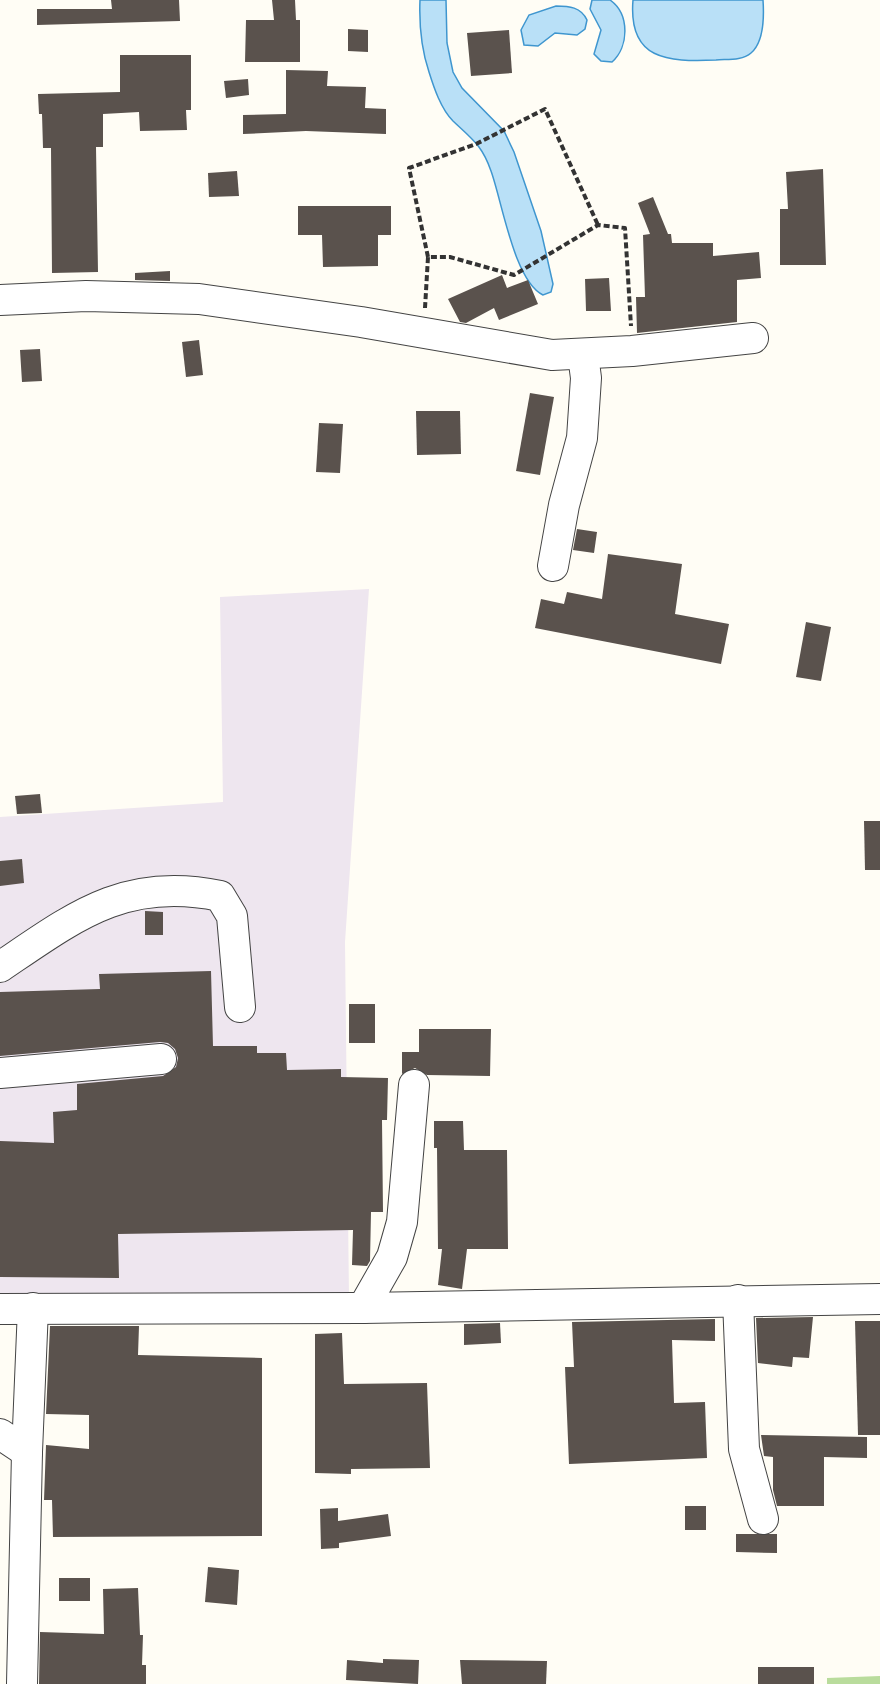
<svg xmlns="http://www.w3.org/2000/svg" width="880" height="1684" font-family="'IBM Plex Serif',serif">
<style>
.industrial{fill:#eee6ef}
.forest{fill:#b9dc9c}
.water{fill:#b9e0f7;stroke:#3f96cf;stroke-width:1.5}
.building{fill:#5a524d}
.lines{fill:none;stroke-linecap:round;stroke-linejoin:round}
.minor-casing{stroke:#444;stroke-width:32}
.path{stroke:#333;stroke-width:4;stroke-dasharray:6 3;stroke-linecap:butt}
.minor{stroke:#fff;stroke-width:30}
</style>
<rect width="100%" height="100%" fill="#fffdf5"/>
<!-- industrial -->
<polygon class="industrial" points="369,589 345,942 349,1299 0,1298 0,817 223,802 220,597"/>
<!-- forest -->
<polygon class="forest" points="880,1676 880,1684 827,1684 827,1678"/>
<!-- water -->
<g class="water">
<path d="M 420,0 L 446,0 L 447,43 L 453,72 L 462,88 L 504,131 L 514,152 L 541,231 L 553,284 L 551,292 L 543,295 C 514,281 502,201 491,171 C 482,145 472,139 453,121 C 441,109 434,88 429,72 C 421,48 419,25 420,0 Z"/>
<path d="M 592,0 L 610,0 C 630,14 629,47 612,62 L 601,61 L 594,54 L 601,30 L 590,9 Z"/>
<path d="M 633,0 L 763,0 C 764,15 764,42 751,53 C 742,61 727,59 716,60 C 667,62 628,60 633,0 Z"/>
<path d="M 556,6 C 569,6 581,7 587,20 L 585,29 L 577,35 L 555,33 L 538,46 L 524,45 L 521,30 L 529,15 Z"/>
</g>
<!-- building -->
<g class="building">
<polygon points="111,0 179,0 180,21 37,25 37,9 112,9"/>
<polygon points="272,0 295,0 296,20 300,20 300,62 245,62 246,20 274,20"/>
<polygon points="348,29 368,30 368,52 348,51"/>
<polygon points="509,30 512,73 471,76 467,33"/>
<polygon points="120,55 191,55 191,110 186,110 187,130 140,131 139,112 103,114 103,147 96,147 98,272 52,273 51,148 43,148 42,114 39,114 38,94 120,92"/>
<polygon points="286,70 328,71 327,86 366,87 365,108 386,109 386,134 306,131 243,134 243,115 286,114"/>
<polygon points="248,79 249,95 226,98 224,81"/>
<polygon points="823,169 826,265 780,265 780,209 788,209 786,172"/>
<polygon points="237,171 239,196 209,197 208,173"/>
<polygon points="653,197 668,234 671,234 672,243 713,243 713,256 759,252 761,278 737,280 737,322 637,333 636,297 645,297 643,235 650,234 638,203"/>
<polygon points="298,206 391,206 391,235 378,235 378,266 323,267 322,235 298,235"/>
<polygon points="170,271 170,281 135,280 135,273"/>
<polygon points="502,275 507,288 528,280 538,304 499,320 494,308 466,323 460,322 448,299"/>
<polygon points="609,278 611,311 586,311 585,279"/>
<polygon points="199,340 203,375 186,377 182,342"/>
<polygon points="40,349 42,381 22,382 20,350"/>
<polygon points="530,393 554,397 540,475 516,471"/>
<polygon points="416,411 460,411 461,454 417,455"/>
<polygon points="319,423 343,424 340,473 316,472"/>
<polygon points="577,529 597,532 594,553 573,550"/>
<polygon points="608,554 682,564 675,614 729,624 721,664 535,628 541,599 564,604 567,592 602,599"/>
<polygon points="806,622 831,627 821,681 796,677"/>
<polygon points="40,794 42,813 17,814 15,796"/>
<polygon points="864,821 880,821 880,870 865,870"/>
<polygon points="22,859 24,883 0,886 0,861"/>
<polygon points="145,911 163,912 163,935 145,935"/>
<polygon points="211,971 213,1046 257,1046 257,1053 286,1053 287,1070 341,1069 341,1077 388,1078 387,1120 382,1120 383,1212 371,1212 370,1261 367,1266 352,1265 353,1230 118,1234 119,1278 0,1277 0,1141 54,1143 53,1112 77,1110 77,1084 163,1076 176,1067 178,1058 175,1049 168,1043 160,1042 0,1056 0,992 100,989 99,974"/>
<rect x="349" y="1004" width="26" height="39"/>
<polygon points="419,1029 491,1029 490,1076 427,1075 415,1068 402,1074 402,1052 419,1052"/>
<polygon points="434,1121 463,1121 464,1150 507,1150 508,1249 467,1249 462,1289 438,1285 442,1249 438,1249 437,1148 434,1148"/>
<polygon points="813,1317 809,1358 793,1357 792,1367 758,1363 756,1318"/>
<polygon points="715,1319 715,1341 672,1340 674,1403 705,1402 707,1458 569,1464 565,1367 574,1367 572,1322"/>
<polygon points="855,1321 880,1321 880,1435 858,1435"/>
<polygon points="500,1323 501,1343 464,1345 464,1324"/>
<polygon points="50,1326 139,1326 138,1355 262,1358 262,1536 53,1537 52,1500 44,1500 46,1445 89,1449 89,1415 46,1414"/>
<polygon points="342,1333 344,1384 427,1383 430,1468 351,1469 351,1474 315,1473 315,1334"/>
<polygon points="761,1435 867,1437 867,1458 824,1457 824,1506 777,1506 773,1490 773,1457 764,1456"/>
<rect x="685" y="1506" width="21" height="24"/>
<polygon points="338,1508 338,1521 388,1514 391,1536 339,1543 339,1548 321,1549 320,1509"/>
<polygon points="736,1534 777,1534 777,1553 736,1552"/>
<polygon points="208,1567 239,1570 237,1605 205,1602"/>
<rect x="59" y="1578" width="31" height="23"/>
<polygon points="138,1588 140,1635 143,1635 142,1665 146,1665 146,1684 39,1684 40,1632 104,1634 103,1589"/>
<polygon points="383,1659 419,1660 418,1684 346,1680 347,1660 383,1663"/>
<polygon points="460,1660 547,1661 546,1684 462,1684"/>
<rect x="758" y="1667" width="56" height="17"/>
</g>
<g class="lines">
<!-- minor casing -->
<g class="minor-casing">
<g id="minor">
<polyline points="0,300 86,296 199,299 361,322 552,355 632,351 753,338"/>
<polyline points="553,566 564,505 582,438 586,378 583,355"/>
<path d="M 0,967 C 74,917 125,876 220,896 L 232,916 L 240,1007"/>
<polyline points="0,1073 161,1059"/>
<polyline points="738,1300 744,1449 763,1519"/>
<polyline points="363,1308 392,1257 402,1222 414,1085"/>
<polyline points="0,1309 363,1308 880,1299"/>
<polyline points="0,1434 27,1452"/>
<polyline points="22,1684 27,1452 33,1308"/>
</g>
</g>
<!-- path -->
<g class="path">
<polyline points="428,257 409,168 476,144 545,109 598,225"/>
<polyline points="425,308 428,257 450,257 514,275 598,225 625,228 631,326"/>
</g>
<!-- minor -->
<use href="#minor" class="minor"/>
</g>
</svg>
